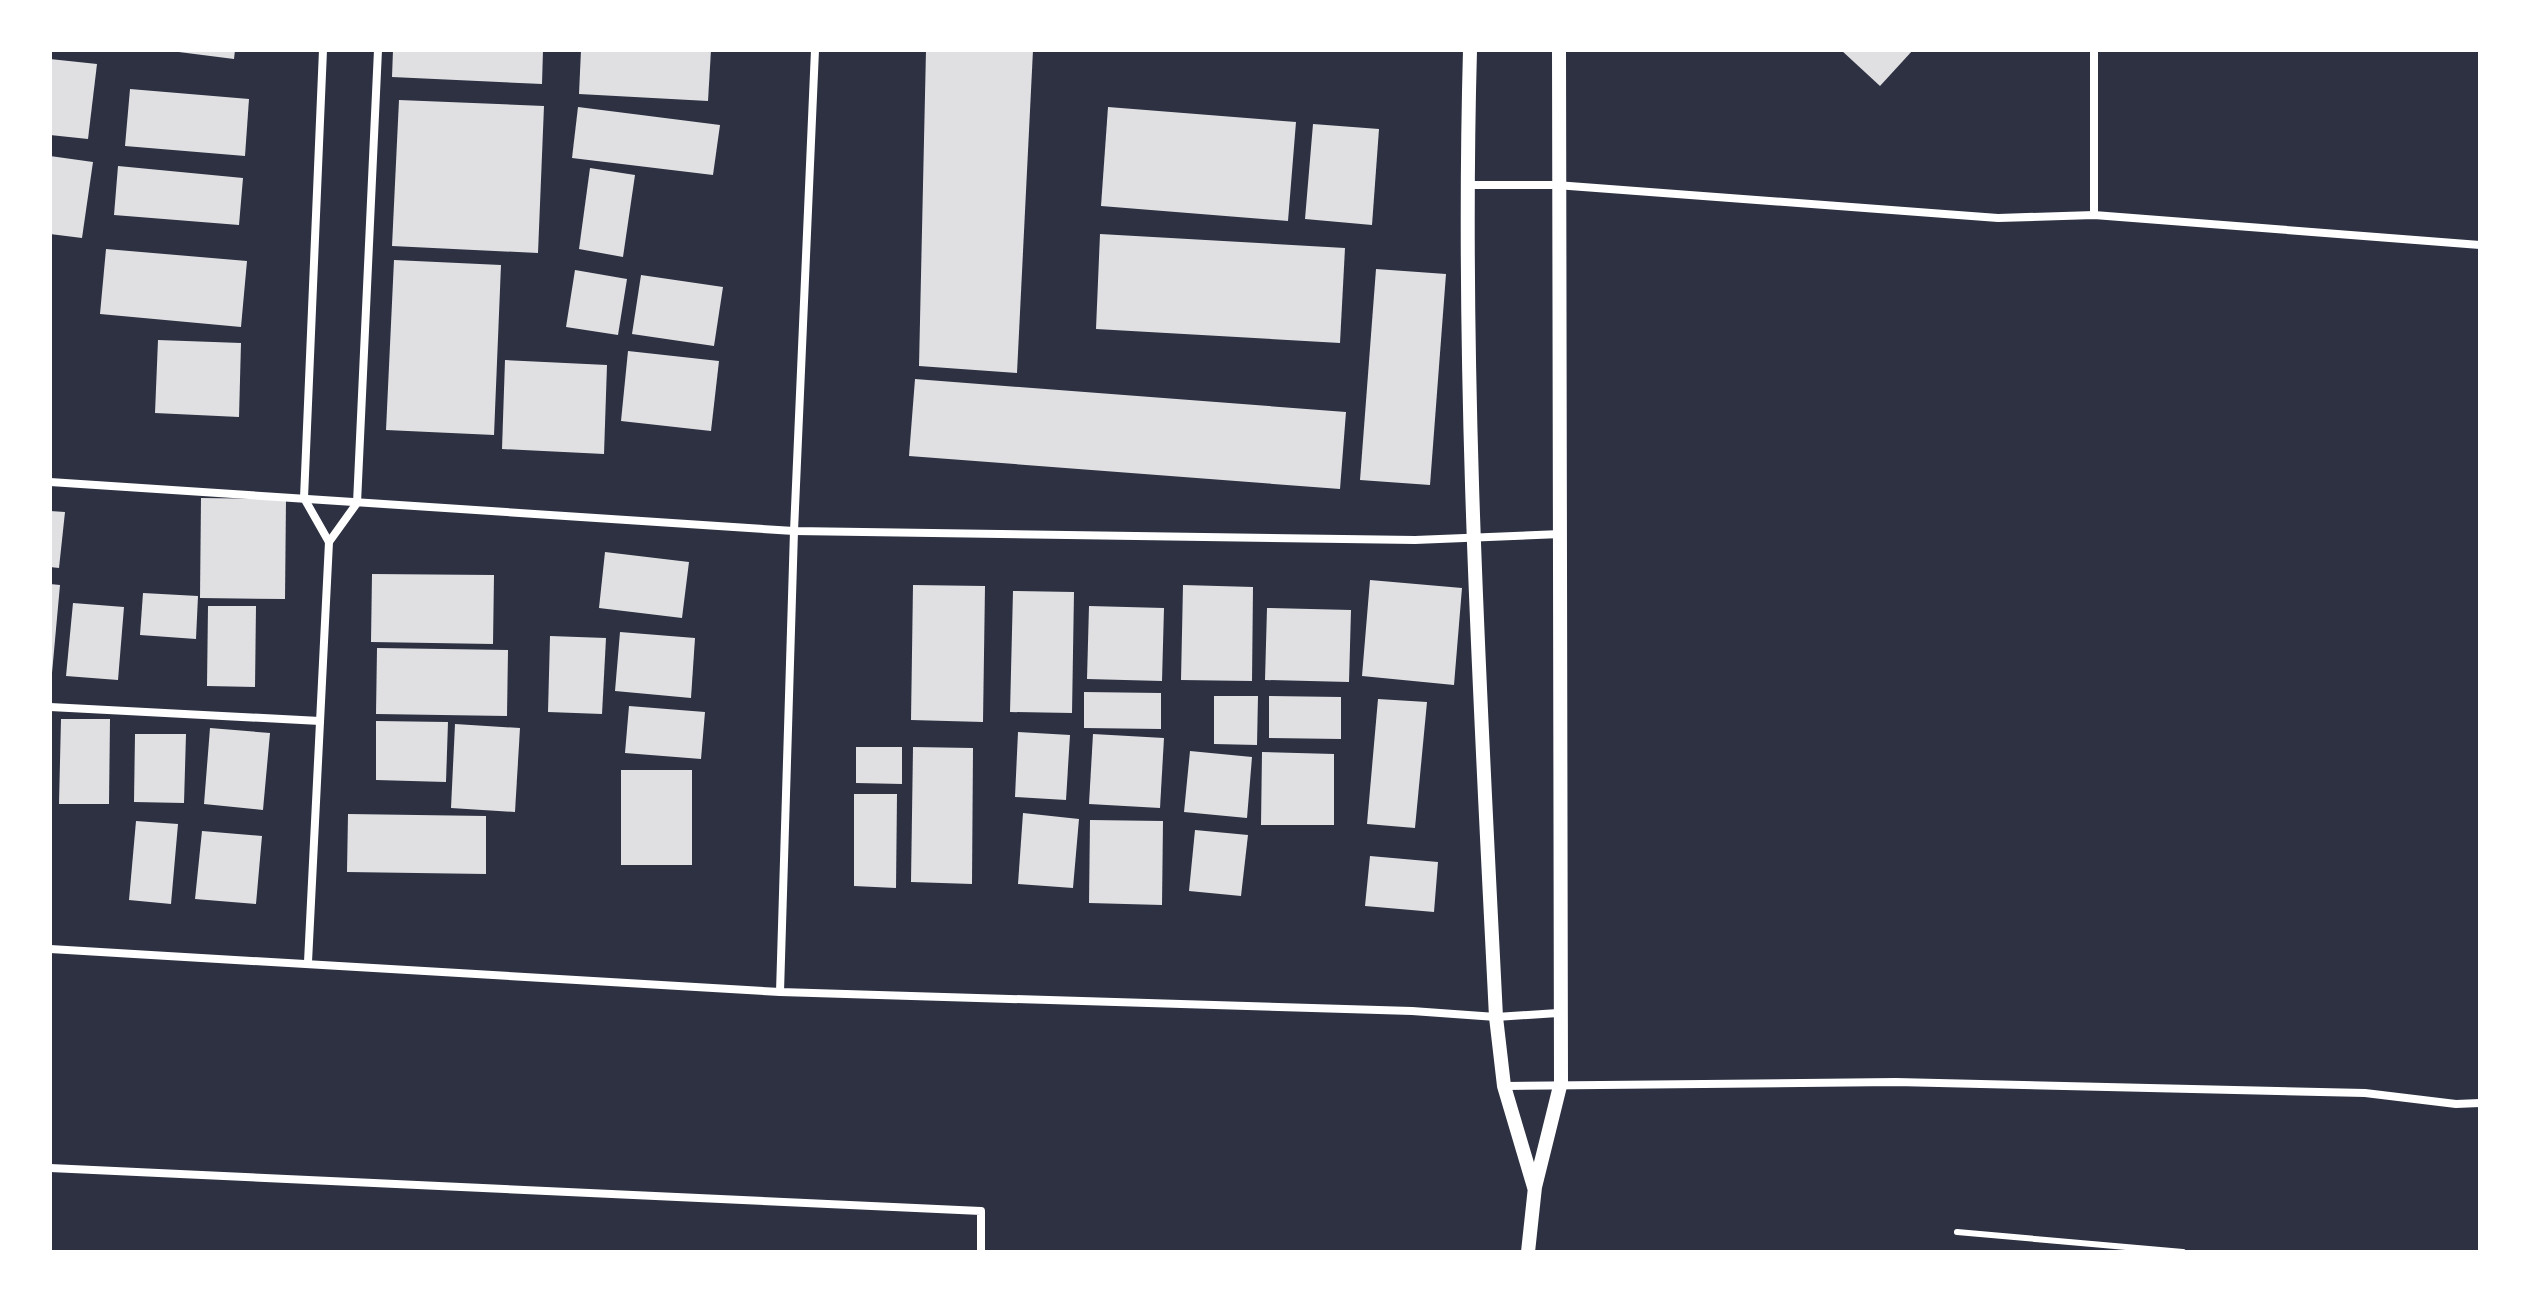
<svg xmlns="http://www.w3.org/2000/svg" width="2530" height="1302" font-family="'Public Sans',sans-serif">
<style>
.building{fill:#e0e0e3}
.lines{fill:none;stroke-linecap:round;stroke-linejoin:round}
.service{stroke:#fff;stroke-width:6}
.minor{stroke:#fff;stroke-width:8}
.tertiary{stroke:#fff;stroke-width:14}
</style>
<rect width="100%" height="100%" fill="#2d3142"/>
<!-- building -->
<g class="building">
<polygon points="163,50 235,50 234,59"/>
<polygon points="393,50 543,50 542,84 392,77"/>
<polygon points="581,50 711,50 708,101 579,94"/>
<polygon points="926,50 1033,50 1017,373 919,366"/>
<polygon points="1841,50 1913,50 1880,86"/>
<polygon points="50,59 97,64 88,139 50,135"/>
<polygon points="130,89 249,99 245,156 125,146"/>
<polygon points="399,100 544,106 538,253 392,246"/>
<polygon points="578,107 720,125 713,175 572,158"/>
<polygon points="1108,107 1296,122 1288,221 1101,206"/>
<polygon points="1313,124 1379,129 1372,225 1305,219"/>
<polygon points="50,156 93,162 82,238 50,234"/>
<polygon points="118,166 243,178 239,225 114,215"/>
<polygon points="590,168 635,175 623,257 579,249"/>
<polygon points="1100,234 1345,248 1340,343 1096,329"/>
<polygon points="106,249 247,261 241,327 100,314"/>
<polygon points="394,260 501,265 494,435 386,430"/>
<polygon points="1376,269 1446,274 1430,485 1360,480"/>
<polygon points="575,270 627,279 618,335 566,327"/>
<polygon points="641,275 723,287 714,346 632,334"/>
<polygon points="158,340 241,343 239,417 155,413"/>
<polygon points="628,351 719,361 711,431 621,421"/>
<polygon points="505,360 607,365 604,454 502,449"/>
<polygon points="915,379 1346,412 1340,489 909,456"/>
<polygon points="201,498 286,499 285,599 200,598"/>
<polygon points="50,511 65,512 59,568 50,567"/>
<polygon points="605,552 689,562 682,618 599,608"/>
<polygon points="372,574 494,575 493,644 371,642"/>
<polygon points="1370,580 1462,588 1454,685 1362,676"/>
<polygon points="50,584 60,585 52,673 50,673"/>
<polygon points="913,585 985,586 983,722 911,720"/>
<polygon points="1183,585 1253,587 1252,681 1181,680"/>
<polygon points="1013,591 1074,592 1072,713 1010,712"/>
<polygon points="143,593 198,596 196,639 140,635"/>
<polygon points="73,603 124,607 118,680 66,676"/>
<polygon points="208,606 256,606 255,687 207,686"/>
<polygon points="1089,606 1164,608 1162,681 1087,679"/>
<polygon points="1267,608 1351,610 1349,682 1265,680"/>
<polygon points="620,632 695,638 691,698 615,691"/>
<polygon points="550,636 606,638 602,714 548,712"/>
<polygon points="377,648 508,650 507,716 376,714"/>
<polygon points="1084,692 1161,693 1161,729 1084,728"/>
<polygon points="1214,696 1258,696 1257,745 1214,744"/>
<polygon points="1269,696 1341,697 1341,739 1269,738"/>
<polygon points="1378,699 1427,702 1415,828 1367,824"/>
<polygon points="629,706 705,712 701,759 625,753"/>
<polygon points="61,719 110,719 109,804 59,804"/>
<polygon points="376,721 448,722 446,782 376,780"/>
<polygon points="455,724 520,728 515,812 451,808"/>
<polygon points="210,728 270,733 263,810 204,804"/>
<polygon points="1018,732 1070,735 1066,800 1015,797"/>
<polygon points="135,734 186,734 184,803 134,802"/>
<polygon points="1093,734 1164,738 1160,808 1089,804"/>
<polygon points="856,747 902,747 902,784 856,783"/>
<polygon points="913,747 973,748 972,884 911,882"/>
<polygon points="1190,751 1252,757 1247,818 1184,812"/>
<polygon points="1262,752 1334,754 1334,825 1261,825"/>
<rect x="621" y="770" width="71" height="95"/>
<polygon points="854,794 897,794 896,888 854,886"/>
<polygon points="1023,813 1079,819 1073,888 1018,884"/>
<polygon points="348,814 486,816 486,874 347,872"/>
<polygon points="1090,820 1163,821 1162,905 1089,903"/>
<polygon points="136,821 178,824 171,904 129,900"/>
<polygon points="1195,830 1248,835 1241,896 1189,891"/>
<polygon points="202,831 262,836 256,904 195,899"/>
<polygon points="1370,856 1438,862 1434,912 1365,906"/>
</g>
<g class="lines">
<!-- service -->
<polyline class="service" points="1957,1232 2183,1252"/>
<!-- minor -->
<g class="minor">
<polyline points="1467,185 1556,185 1998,218 2094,215 2480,245"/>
<polyline points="2094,215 2094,50"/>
<polyline points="50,482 794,531 1415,540 1561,534"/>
<polyline points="329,542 357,503 378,50"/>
<polyline points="50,707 320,721"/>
<polyline points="50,949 780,992 1412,1011 1496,1017 1558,1013"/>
<polyline points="308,962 329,542 304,498 323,50"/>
<polyline points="780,992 794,531 815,50"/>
<polyline points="1504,1086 1896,1082 2365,1093 2456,1104 2480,1103"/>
<polyline points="50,1168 981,1211 981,1252"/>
</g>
<!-- tertiary -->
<g class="tertiary">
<path d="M 1470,50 C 1461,373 1480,695 1496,1017 L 1504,1086 L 1534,1187"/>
<polyline points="1528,1252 1535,1187 1561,1082 1559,50"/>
</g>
</g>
<!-- border -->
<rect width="2530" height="1302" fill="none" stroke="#ffffff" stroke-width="104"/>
</svg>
